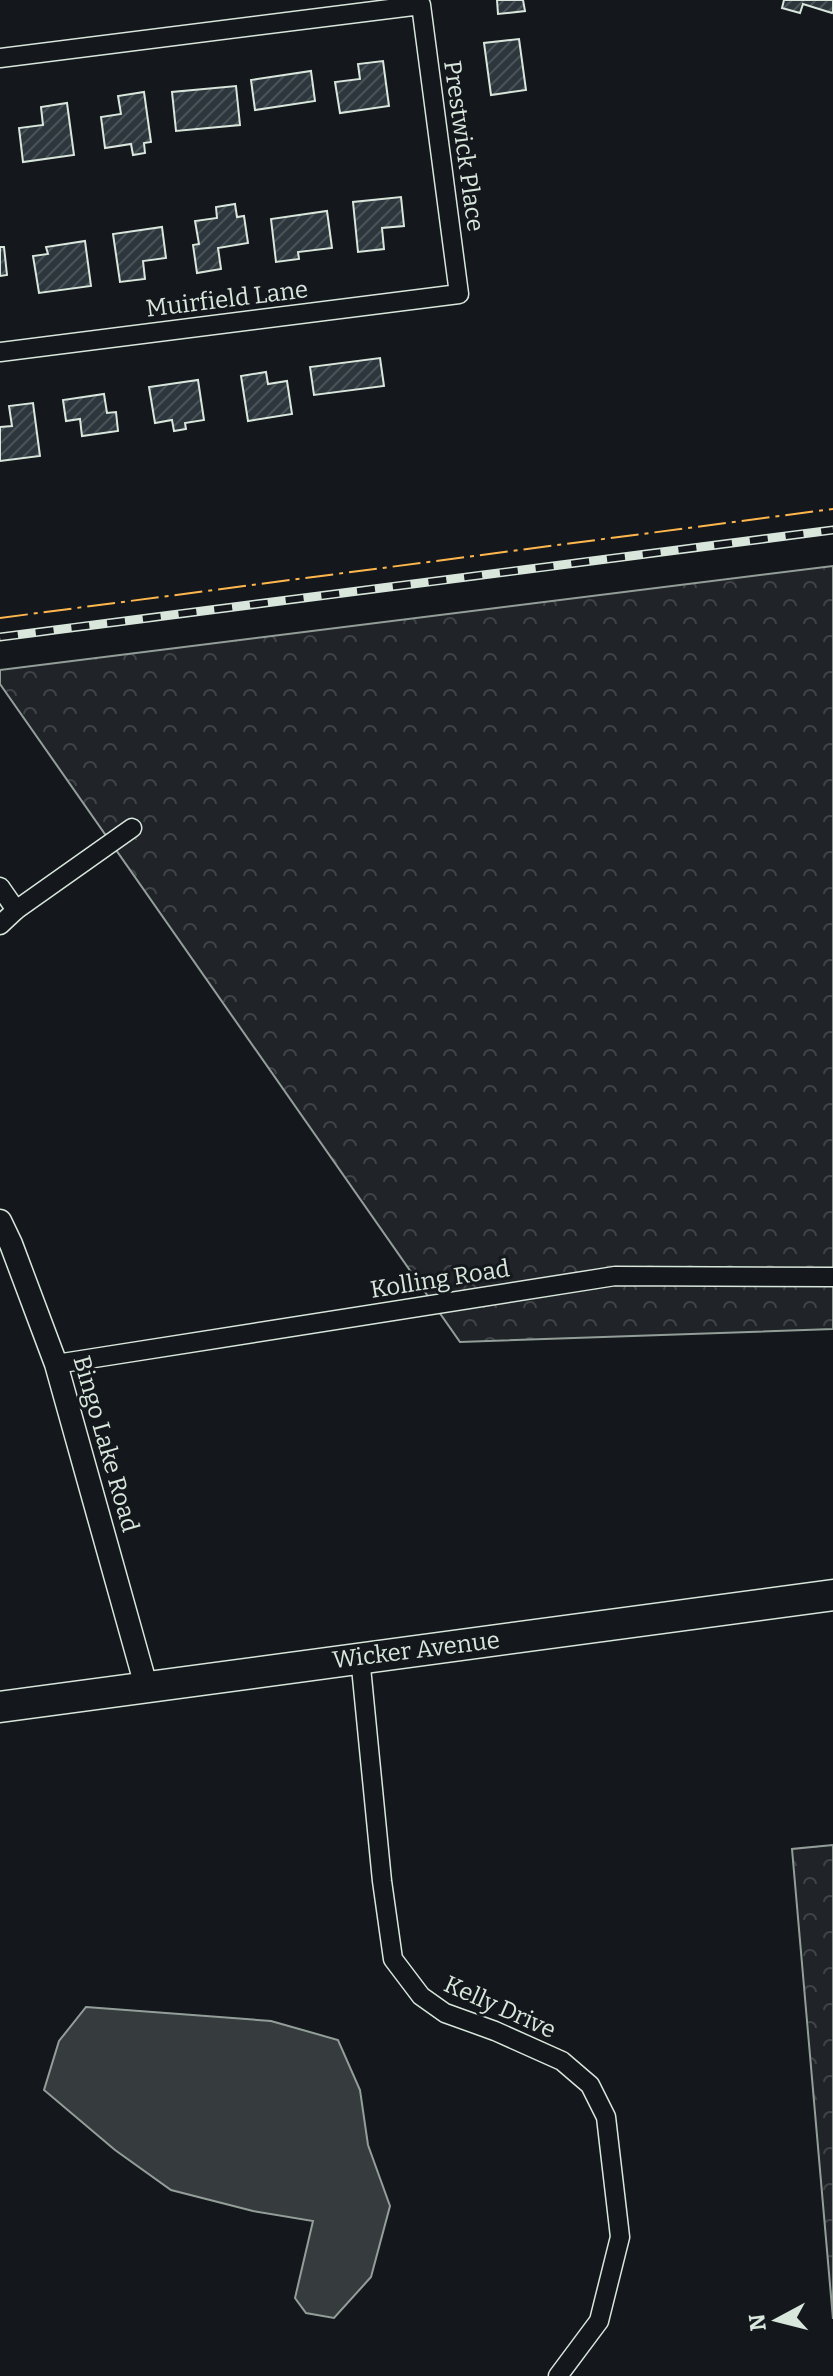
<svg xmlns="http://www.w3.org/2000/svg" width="833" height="2376" font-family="Bitter,serif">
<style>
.forest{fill:url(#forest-crowns);stroke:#939e99;stroke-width:2}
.water{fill:#363b3e;stroke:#939e99;stroke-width:2}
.building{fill:url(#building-hatch);stroke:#d8e6dc;stroke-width:2}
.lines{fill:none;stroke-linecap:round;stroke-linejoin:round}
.minor-casing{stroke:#d8e6dc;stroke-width:21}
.tertiary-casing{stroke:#d8e6dc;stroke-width:25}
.trunk-casing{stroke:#d8e6dc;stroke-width:33}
.minor{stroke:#14181c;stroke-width:18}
.tertiary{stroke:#14181c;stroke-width:22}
.trunk{stroke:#14181c;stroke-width:30}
.rail-casing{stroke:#d8e6dc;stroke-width:9}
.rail{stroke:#14181c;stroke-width:6;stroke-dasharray:18;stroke-linecap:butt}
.power{stroke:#ffb74d;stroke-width:2;stroke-dasharray:28 6 4 6;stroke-linecap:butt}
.labels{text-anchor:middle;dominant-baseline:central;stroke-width:6;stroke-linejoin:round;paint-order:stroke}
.street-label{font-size:24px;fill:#d8e6dc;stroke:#14181c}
</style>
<defs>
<pattern id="forest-crowns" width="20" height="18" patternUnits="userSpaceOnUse" patternTransform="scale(2)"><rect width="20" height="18" fill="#202428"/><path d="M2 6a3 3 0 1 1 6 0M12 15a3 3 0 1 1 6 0" fill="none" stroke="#404447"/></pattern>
<pattern id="building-hatch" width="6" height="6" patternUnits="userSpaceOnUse" patternTransform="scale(2)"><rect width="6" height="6" fill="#2c363c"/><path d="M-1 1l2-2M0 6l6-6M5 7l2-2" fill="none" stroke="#4a5358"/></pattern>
</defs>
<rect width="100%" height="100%" fill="#14181c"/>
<!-- forest -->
<g class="forest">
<polygon points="833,566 833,1329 460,1342 0,684 0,670"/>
<polygon points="833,1845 833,2319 792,1849"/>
</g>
<!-- water -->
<polygon class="water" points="86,2007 271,2021 338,2040 360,2090 368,2145 390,2206 371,2277 334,2318 306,2313 295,2298 313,2221 253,2211 171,2190 115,2150 44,2090 59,2041"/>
<!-- building -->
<g class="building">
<polygon points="497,0 523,0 525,11 498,14"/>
<polygon points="784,0 833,0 833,11 832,13 803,4 800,13 782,8"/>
<polygon points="519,39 526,90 491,95 484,43"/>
<polygon points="383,61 389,106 340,113 335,82 360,79 358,64"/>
<polygon points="311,71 315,101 255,110 251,80"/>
<polygon points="236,86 240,125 176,131 172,92"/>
<polygon points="144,92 151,142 144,143 145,153 133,155 131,144 105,148 101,117 121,114 118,96"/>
<polygon points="67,103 74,155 23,162 19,128 43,125 41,107"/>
<polygon points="401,197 404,226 382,228 384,249 358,252 353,202"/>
<polygon points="235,204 237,217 244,216 248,243 218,248 221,269 197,273 193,245 199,244 195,221 217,218 216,207"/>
<polygon points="327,211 332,248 298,252 299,259 276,262 271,219"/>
<polygon points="162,227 166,258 143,261 145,279 120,282 113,234"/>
<polygon points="85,241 91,286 39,293 33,256 48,254 46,247"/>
<polygon points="0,247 4,247 7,275 0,276"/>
<polygon points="380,358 384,386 314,395 310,367"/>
<polygon points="266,372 268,384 287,381 292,414 248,421 241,376"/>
<polygon points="198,380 204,420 185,423 186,429 174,431 172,420 155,423 149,387"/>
<polygon points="104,394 107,413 116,412 118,431 82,436 80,419 66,421 63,400"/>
<polygon points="33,403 40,456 0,461 0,427 12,426 9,406"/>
</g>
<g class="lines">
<!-- minor casing -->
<g class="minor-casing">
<g id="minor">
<polyline points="0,58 421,5 459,294 0,352"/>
<polyline points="0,887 16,910"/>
<polyline points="0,925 16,910 132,828"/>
<polyline points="56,1364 615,1276 833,1277"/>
<polyline points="360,1657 382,1881 393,1959 421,1996 445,2013 495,2031 562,2061 590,2085 606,2117 620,2237 599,2321 558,2376"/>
</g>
</g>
<!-- tertiary casing -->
<g class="tertiary-casing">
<polyline id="tertiary" points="0,1221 11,1244 56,1364 146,1686"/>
</g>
<!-- trunk casing -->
<g class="trunk-casing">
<polyline id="trunk" points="0,1707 833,1595"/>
</g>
<!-- minor -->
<use href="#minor" class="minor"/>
<!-- tertiary -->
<use href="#tertiary" class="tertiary"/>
<!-- trunk -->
<use href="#trunk" class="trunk"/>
<!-- rail casing -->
<g class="rail-casing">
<polyline id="rail" points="0,637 833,530"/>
</g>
<!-- rail -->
<use href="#rail" class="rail"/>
<!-- power -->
<polyline class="power" points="0,618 833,509"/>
</g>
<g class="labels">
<!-- street labels -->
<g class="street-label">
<text transform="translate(464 146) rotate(82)">Prestwick Place</text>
<text transform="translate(227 299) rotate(-7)">Muirfield Lane</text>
<text transform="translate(440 1279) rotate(-9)">Kolling Road</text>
<text transform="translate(106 1444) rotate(74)">Bingo Lake Road</text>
<text transform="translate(416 1650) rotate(-7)">Wicker Avenue</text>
<text transform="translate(500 2007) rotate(24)">Kelly Drive</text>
</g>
</g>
<!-- north arrow -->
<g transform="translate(777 2320) rotate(263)" stroke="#14181c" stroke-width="6" paint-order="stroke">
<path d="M0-6L14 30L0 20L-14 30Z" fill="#d8e6dc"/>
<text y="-12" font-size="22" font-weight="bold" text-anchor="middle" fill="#d8e6dc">N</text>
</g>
</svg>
